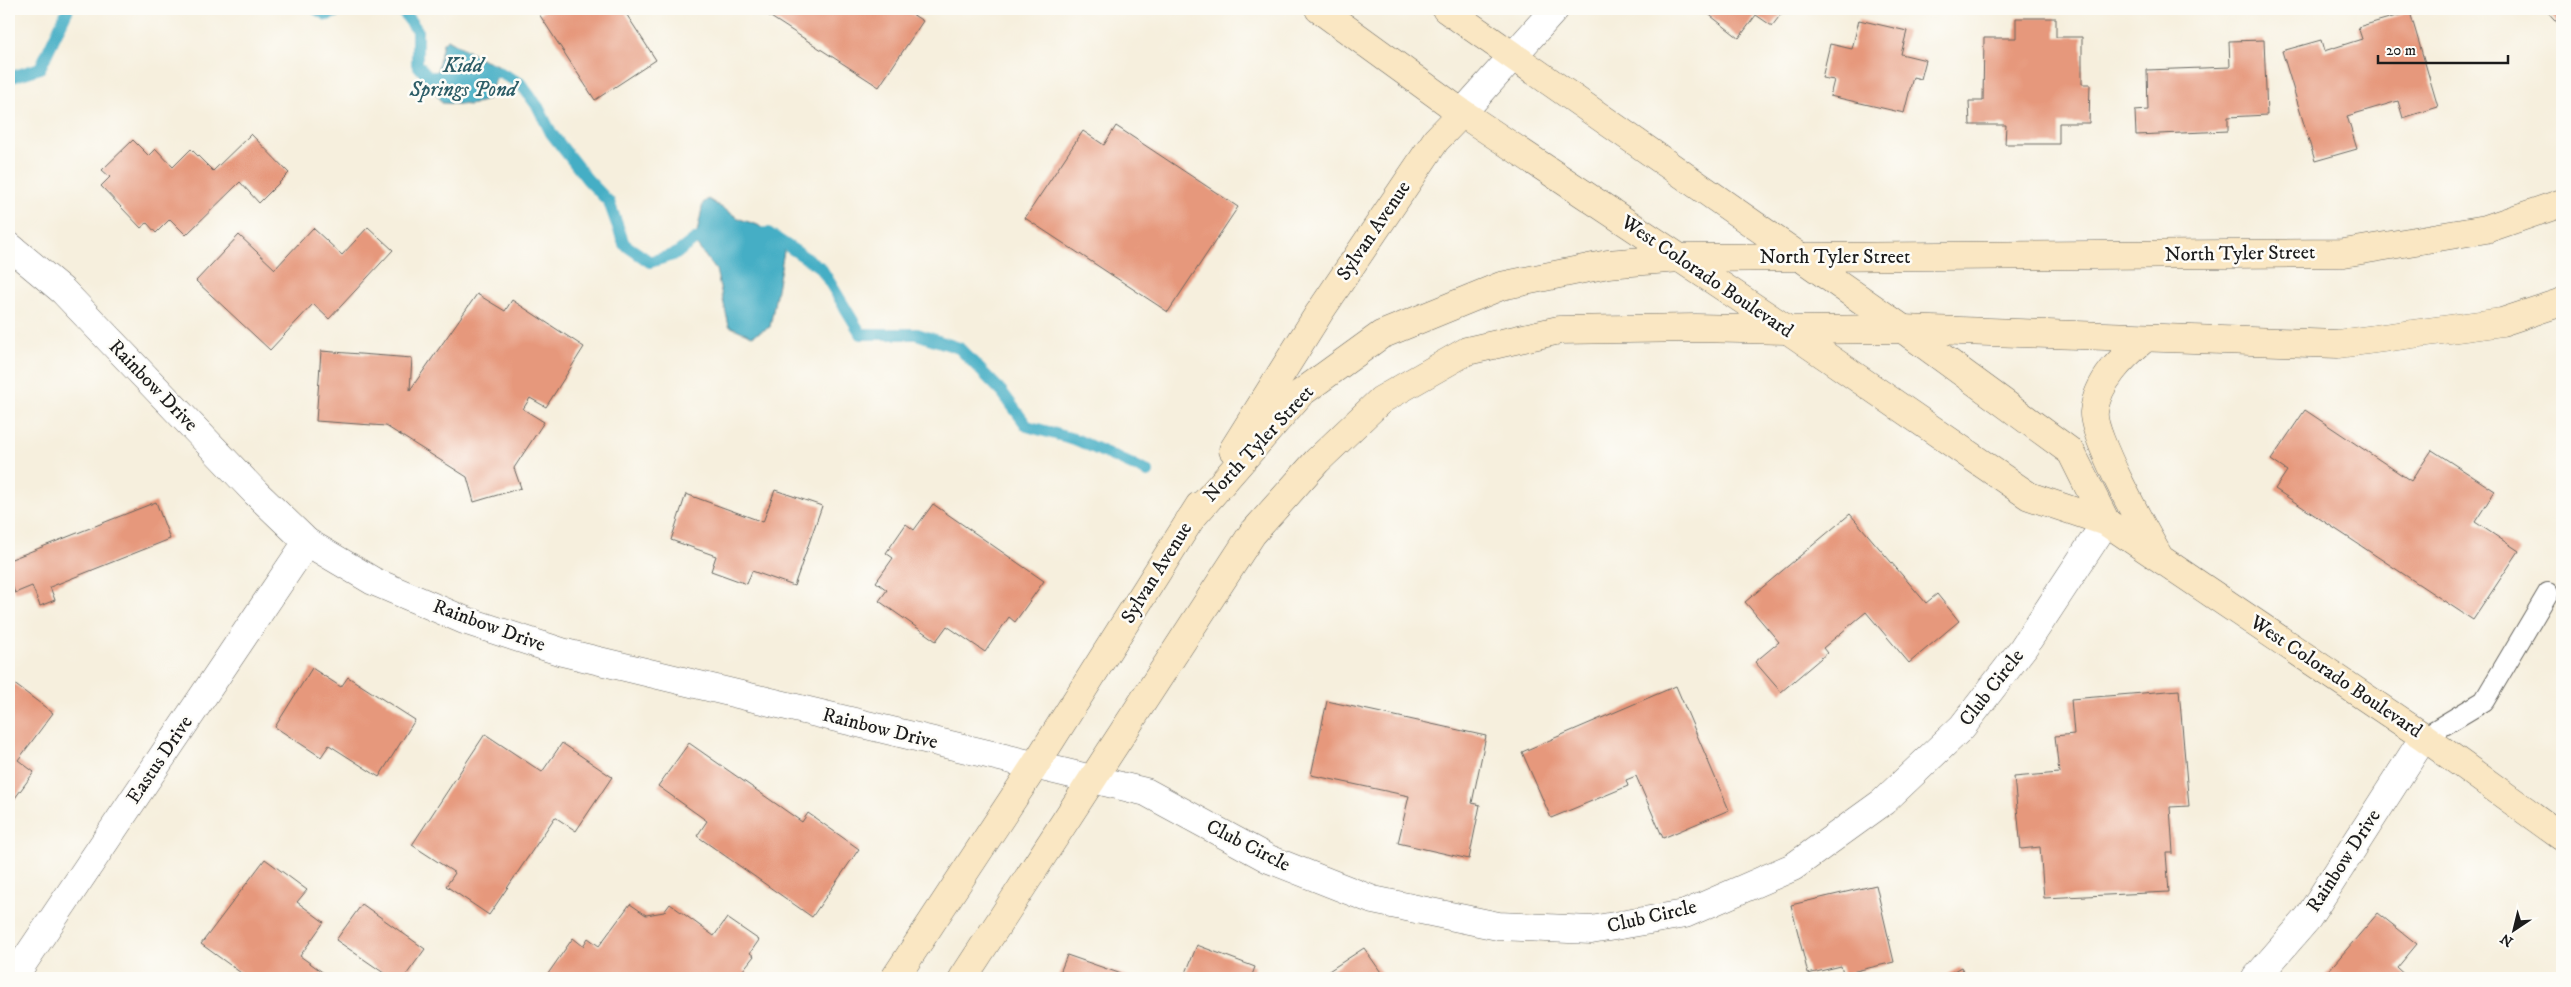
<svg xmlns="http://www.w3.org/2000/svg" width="2571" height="987" font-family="'IM FELL DW Pica',serif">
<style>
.water{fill:#45aec5;stroke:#306570}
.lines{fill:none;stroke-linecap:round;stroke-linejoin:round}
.stream{stroke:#45aec5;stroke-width:12}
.building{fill:#e6987c}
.lane-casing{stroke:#686660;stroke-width:22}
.street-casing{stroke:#686660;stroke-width:29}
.secondary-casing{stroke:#686660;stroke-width:29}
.lane{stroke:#fff;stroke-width:20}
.street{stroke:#fff;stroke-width:28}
.secondary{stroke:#fae7c3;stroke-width:28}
.labels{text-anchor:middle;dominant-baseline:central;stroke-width:5;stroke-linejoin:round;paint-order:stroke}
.street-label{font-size:20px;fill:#1c1c1c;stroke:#fdfcf7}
.water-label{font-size:21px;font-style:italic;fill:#2e5e68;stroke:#fdfcf7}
</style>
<rect width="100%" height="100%" fill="#fdfcf7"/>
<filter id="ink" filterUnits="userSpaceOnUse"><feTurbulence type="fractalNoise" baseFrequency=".02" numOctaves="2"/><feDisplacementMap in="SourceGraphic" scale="10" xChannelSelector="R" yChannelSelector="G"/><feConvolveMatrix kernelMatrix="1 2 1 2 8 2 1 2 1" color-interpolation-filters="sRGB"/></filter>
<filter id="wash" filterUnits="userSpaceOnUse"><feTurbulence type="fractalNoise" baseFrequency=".0096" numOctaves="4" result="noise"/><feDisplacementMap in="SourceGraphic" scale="20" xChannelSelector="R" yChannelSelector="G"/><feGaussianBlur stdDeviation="1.12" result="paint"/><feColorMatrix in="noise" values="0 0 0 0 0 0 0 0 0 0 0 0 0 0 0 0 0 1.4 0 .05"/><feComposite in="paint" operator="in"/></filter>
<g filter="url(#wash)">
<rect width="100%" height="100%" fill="#f6efdd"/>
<!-- water -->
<g class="water">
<polygon points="448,39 480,58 498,65 498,72 487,100 470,105 442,103 435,93 435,82 443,43"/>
<polygon points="708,199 740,219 758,225 785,246 770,327 752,336 729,326 716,270 695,243 703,203"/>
</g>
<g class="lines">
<!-- stream -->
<g class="stream">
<polyline points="316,9 327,15 344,9"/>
<polyline points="401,9 417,30 417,64 428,77 453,77"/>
<polyline points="483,74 498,72 520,83 538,107 551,133 587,179 609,202 624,244 650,262 676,254 695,239 713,237"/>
<polyline points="9,78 40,68 68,9"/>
<polyline points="753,234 768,233 821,268 861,334 917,334 959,348 1002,392 1027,426 1077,440 1148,472"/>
</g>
</g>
<g id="blocks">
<!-- building -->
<g class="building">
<polygon points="547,9 623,9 656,60 595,100 539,14"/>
<polygon points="761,9 904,9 923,21 879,87 760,10"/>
<polygon points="1702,9 1785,9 1772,26 1756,15 1739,38"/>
<polygon points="2545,9 2562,9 2562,28"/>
<polygon points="2410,12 2438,107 2403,118 2398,101 2347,116 2357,149 2315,161 2282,51 2321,40 2324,51 2362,39 2358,27"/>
<polygon points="2016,18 2056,18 2056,37 2082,37 2082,84 2090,84 2089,123 2059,123 2059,144 2005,144 2006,125 1970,125 1969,101 1983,101 1984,38 2016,38"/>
<polygon points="1859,20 1907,31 1901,54 1926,60 1921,79 1913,77 1904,113 1830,96 1834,80 1822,78 1830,44 1852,49"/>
<polygon points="2264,40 2267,115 2228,117 2228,131 2136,135 2135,111 2148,110 2147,70 2230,67 2229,41"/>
<polygon points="1116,126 1238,207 1168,312 1025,218 1083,131 1104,145"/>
<polygon points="251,134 289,173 259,203 240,182 186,235 170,219 156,233 147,223 141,228 101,186 110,177 102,170 133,140 149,156 156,149 173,167 191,149 213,171"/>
<polygon points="368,227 393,250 329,319 313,304 270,350 196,281 239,235 275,269 313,228 342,255"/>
<polygon points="477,294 505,311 512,300 584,347 546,407 530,398 523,409 544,422 514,468 521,488 474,502 467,477 386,426 316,421 321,351 412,358 410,390"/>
<polygon points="2305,410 2411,481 2432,450 2495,491 2475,522 2519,551 2473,620 2275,489 2287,471 2271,460"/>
<polygon points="775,490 822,506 794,586 752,571 747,584 711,571 716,556 671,540 686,494 763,522"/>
<polygon points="156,502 170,539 50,587 55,600 40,606 32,586 15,593 9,578 9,560"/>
<polygon points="933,504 1044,581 1015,622 1009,617 985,652 947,626 936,641 879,601 887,590 876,582 893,558 886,553 906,524 914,530"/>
<polygon points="1850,514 1926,603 1937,594 1959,621 1909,663 1866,612 1823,648 1827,653 1781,692 1755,662 1779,642 1745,602"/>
<polygon points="312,668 341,687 348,677 415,720 379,777 329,745 321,757 275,727"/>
<polygon points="9,680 53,713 18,760 34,772 10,805"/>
<polygon points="1676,686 1729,810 1663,838 1636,776 1626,780 1628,786 1551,818 1522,752"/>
<polygon points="2179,690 2189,806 2170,807 2173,853 2166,853 2169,892 2044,898 2040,847 2021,849 2014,777 2059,773 2055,736 2074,734 2071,699"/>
<polygon points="1327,701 1486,736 1472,803 1480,805 1469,859 1398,843 1409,796 1311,775"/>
<polygon points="485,734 542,772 562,743 612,777 576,831 555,817 489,915 446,886 455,873 412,845"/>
<polygon points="689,743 802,822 808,813 859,849 812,917 697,836 707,821 658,786"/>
<polygon points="265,859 307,890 297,902 324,922 300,956 328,976 327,978 248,978 201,944"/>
<polygon points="1876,885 1894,962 1843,974 1841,966 1808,974 1791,905"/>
<polygon points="362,904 425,949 404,978 391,978 336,940"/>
<polygon points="630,904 646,915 664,912 670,904 714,936 727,918 759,940 750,953 754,956 743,970 748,973 744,978 545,978 573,938 583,946 588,938 599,946"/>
<polygon points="2378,913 2417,944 2397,968 2408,978 2322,978"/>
<polygon points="1197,945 1255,967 1251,978 1184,978"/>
<polygon points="1364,948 1385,978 1318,978"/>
<polygon points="1067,955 1133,978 1058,978"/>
<polygon points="1961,967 1967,978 1941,978"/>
</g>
</g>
</g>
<g filter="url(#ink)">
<use href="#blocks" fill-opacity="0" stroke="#686660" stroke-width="1"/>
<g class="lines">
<!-- lane casing -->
<g class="lane-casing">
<polyline id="lane" points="2424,737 2484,701 2548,593"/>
</g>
<!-- street casing -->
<g class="street-casing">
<g id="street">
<polyline points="1462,113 1555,9"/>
<polyline points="9,246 63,291 256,493 307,542 373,581 464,620 562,652 1146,792 1269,859 1373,900 1498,926 1591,930 1685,914 1793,867 1883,802 1962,727 2023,648 2106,522"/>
<polyline points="13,978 307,542"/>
<polyline points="2256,978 2308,918 2424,737"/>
</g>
</g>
<!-- secondary casing -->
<g class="secondary-casing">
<g id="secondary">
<polyline points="1319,9 1462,113 1788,330 2029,496 2106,522 2424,737 2562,837"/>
<polyline points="1446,9 1903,329 2071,452 2106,522"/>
<path d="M 2145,338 C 2123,357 2097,381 2094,412 C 2091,435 2144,530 2158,555"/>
<polyline points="1233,450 1319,313 1436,140 1462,113"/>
<polyline points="1189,521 1301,393 1381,335 1501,286 1608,264 1679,258 2344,253 2486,229 2562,203"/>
<polyline points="895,978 1034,767 1199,506"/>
<polyline points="963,978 1252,534 1317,461 1381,400 1467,351 1559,330 1696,328 1788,330 1903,329 2338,344 2502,322 2562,302"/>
</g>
</g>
<!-- lane -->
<use href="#lane" class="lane"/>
<!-- street -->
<use href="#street" class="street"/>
<!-- secondary -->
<use href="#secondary" class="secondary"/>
</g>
</g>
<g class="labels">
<!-- street labels -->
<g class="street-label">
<text transform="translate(1374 231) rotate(-56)">Sylvan Avenue</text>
<text transform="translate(2240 254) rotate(-1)">North Tyler Street</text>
<text x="1835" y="257">North Tyler Street</text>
<text transform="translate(1707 277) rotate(34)">West Colorado Boulevard</text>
<text transform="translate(153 386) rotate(46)">Rainbow Drive</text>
<text transform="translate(1259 444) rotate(-47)">North Tyler Street</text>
<text transform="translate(1157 573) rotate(-58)">Sylvan Avenue</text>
<text transform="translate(489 626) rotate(20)">Rainbow Drive</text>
<text transform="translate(2336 677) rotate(34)">West Colorado Boulevard</text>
<text transform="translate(1992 688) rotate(-52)">Club Circle</text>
<text transform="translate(880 729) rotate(14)">Rainbow Drive</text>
<text transform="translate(160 760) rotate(-56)">Eastus Drive</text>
<text transform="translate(1248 846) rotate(27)">Club Circle</text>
<text transform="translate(2344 861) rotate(-57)">Rainbow Drive</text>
<text transform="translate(1652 917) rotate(-13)">Club Circle</text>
</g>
<!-- water labels -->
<g class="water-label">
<text x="463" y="66">Kidd<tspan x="463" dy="24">Springs Pond</tspan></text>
</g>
</g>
<!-- margin -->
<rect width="2571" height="987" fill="none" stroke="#fdfcf7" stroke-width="30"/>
<!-- north arrow -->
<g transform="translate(2514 930) rotate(215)" stroke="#fdfcf7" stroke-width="4" paint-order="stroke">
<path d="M0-4L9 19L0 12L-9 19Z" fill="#1c1c1c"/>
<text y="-8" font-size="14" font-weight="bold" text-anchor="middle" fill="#1c1c1c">N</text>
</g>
<!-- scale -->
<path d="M2378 55v8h130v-8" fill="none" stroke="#1c1c1c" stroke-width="2.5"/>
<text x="2386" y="55" font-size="15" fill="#1c1c1c" stroke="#fdfcf7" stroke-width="4" paint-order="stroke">20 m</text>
</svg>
